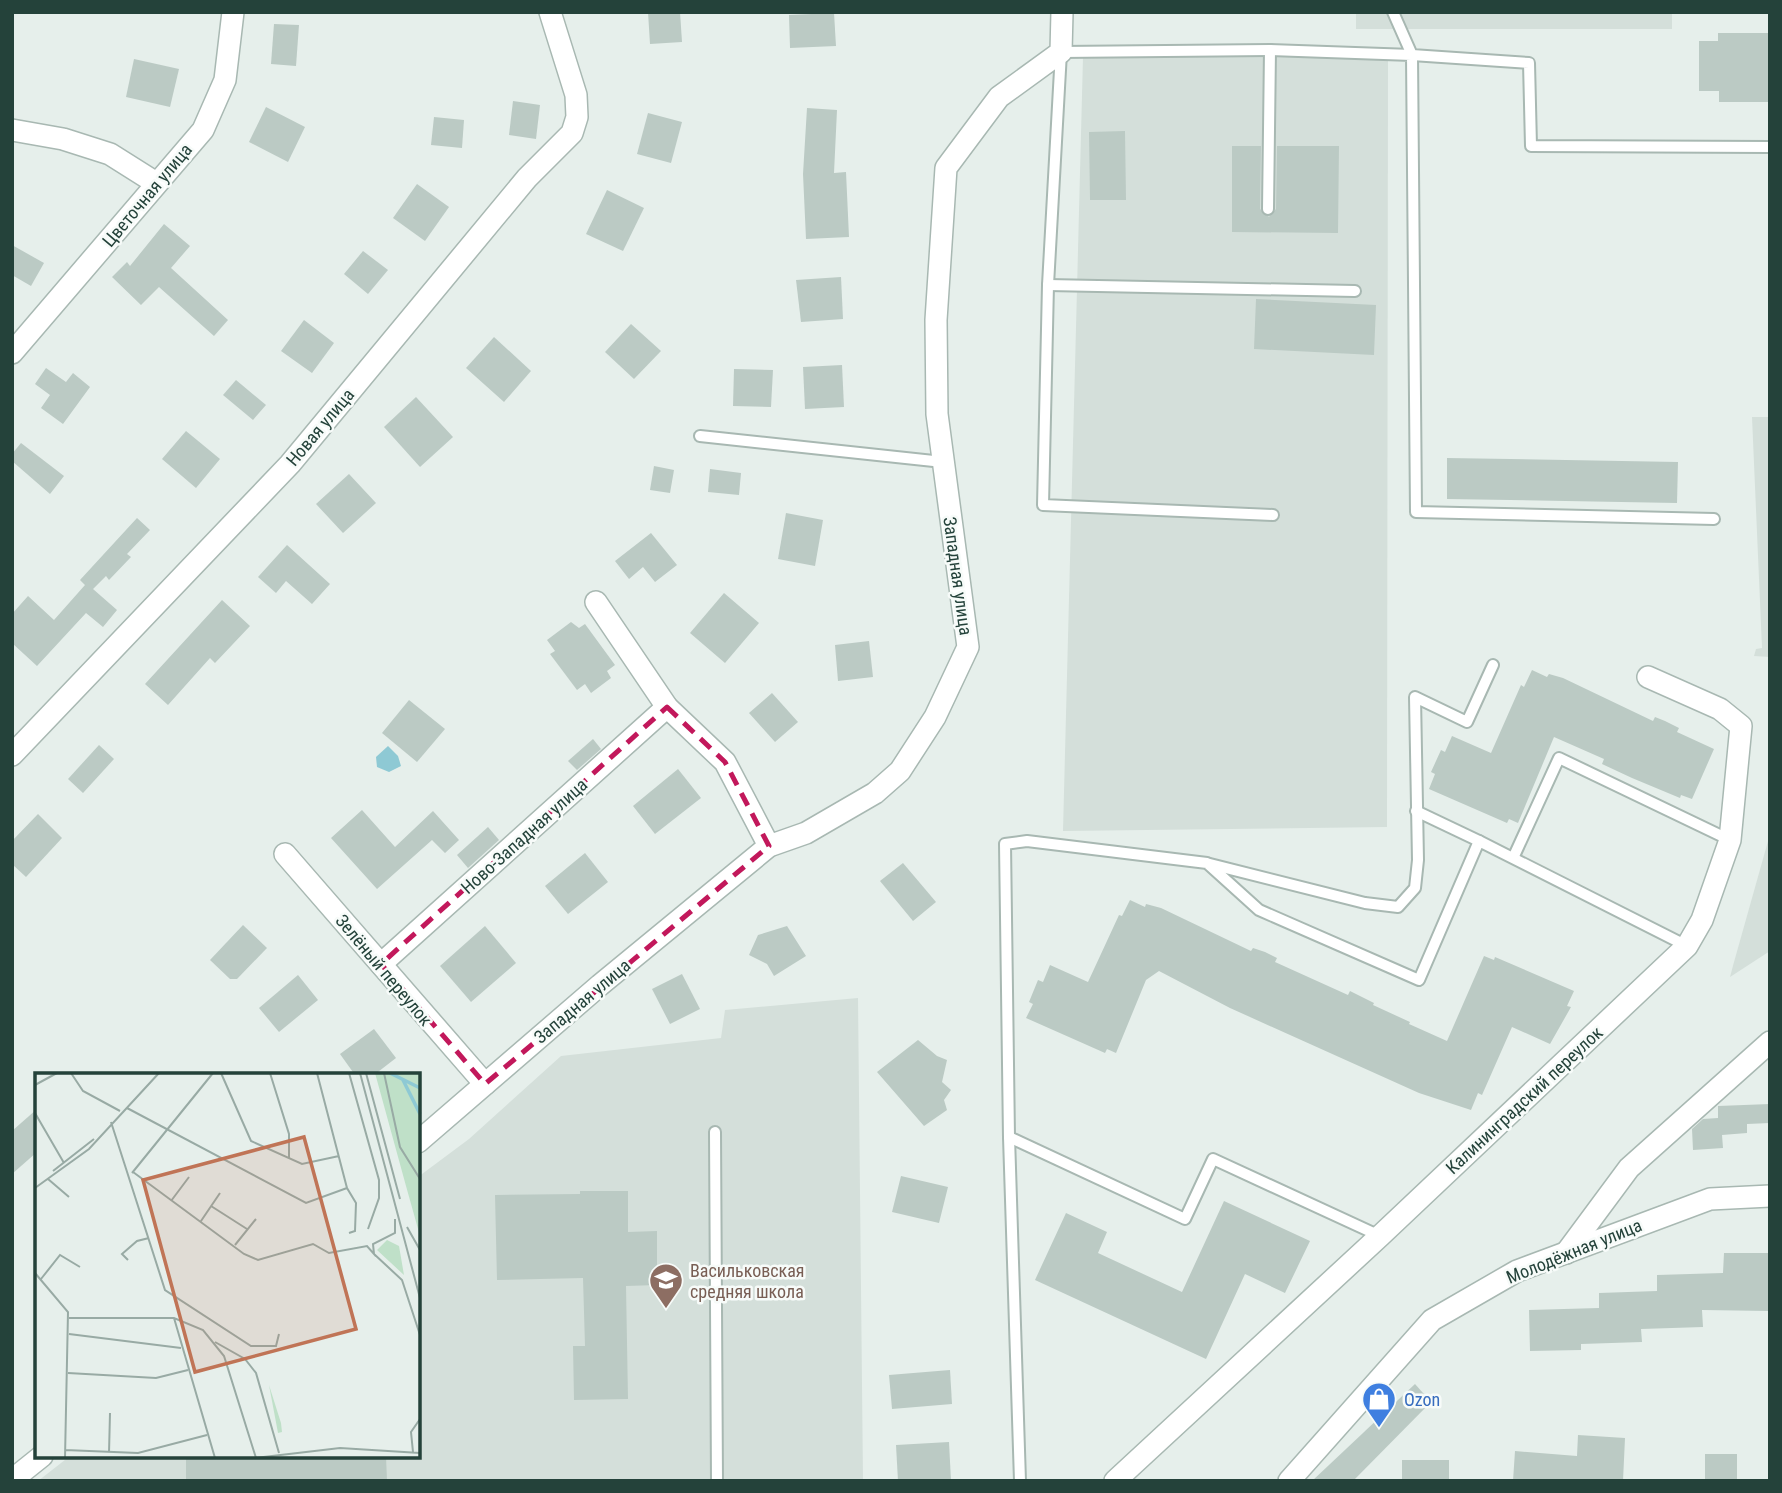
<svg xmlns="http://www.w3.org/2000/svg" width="1782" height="1493" font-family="'Roboto Condensed',sans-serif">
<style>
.built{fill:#d4dfda}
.water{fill:#8ec9d4}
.building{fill:#bbcac4}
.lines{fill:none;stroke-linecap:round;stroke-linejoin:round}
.lane-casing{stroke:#a8b8b2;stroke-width:14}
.street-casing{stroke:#a8b8b2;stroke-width:24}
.lane{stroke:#fff;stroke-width:10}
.street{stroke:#fff;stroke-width:21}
.marked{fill:none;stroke:#c2185b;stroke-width:5;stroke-dasharray:14 9;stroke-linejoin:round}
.labels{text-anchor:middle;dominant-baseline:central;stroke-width:5;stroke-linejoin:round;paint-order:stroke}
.street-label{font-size:18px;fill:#24423a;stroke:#f7fbf9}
.education-label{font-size:18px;fill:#785e54;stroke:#f7fbf9;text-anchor:start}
.shop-label{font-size:18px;fill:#366cbe;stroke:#f7fbf9;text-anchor:start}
.inset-river{fill:none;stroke:#8ec9d4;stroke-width:3.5}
.inset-road{fill:none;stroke:#98aaa4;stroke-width:2}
.view{fill:#c07456;fill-opacity:0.15;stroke:#c07456;stroke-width:3.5}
.inset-edge{fill:none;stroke:#24423a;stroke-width:3.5}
</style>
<rect width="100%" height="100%" fill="#e6efeb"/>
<!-- built -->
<g class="built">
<rect x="1356" y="12" width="316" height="17"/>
<polygon points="1388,56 1387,827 1063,831 1083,57"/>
<polygon points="1752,417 1770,417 1770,657 1754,656 1756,649 1762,648"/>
<polygon points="1770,834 1770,951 1730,977 1734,962"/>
<polygon points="858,998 863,1481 38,1481 70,1456 418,1456 418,1177 469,1139 561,1056 721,1038 725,1010"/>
</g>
<!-- water -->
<polygon class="water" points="388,746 398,756 401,766 389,772 377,767 376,757"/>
<!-- building -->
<g class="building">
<polygon points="648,12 680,12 682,42 650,44"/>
<polygon points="834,13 836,46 790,48 789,15"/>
<polygon points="274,24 299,25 296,66 271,64"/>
<polygon points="1718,33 1770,33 1770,102 1719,102 1719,91 1699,91 1699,41 1718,41"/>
<polygon points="134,59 179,69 170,107 126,97"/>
<polygon points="513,101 540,105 536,139 509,135"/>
<polygon points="266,107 305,127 288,162 249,142"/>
<polygon points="807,108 837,110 834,173 846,172 849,237 806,239 803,174"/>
<polygon points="648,113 682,122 671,163 637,154"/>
<polygon points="434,117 464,120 462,148 431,145"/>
<polygon points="1125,131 1126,200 1090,200 1089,132"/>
<polygon points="1232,146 1261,146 1260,209 1269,217 1276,209 1277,146 1339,146 1338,233 1232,232"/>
<polygon points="417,184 449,207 425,241 393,218"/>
<polygon points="607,190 644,208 623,251 586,234"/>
<polygon points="164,224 190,246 171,268 228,320 214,336 159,287 141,305 112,277 127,262 130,266"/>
<polygon points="12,245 44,263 31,286 12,275"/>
<polygon points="363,251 388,270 368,294 344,274"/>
<polygon points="841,277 843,319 801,322 796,280"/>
<polygon points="1256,299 1376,305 1374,355 1254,349"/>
<polygon points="304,320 334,343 312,373 281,351"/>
<polygon points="631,324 661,351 634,379 605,352"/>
<polygon points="494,337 531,371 504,402 466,368"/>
<polygon points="842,365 844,407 805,409 803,367"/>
<polygon points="46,368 66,382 73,373 90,387 63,424 41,408 50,395 35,384"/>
<polygon points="734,369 773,370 771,407 733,406"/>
<polygon points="236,380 266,405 253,420 223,395"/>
<polygon points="416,397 453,437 420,467 384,427"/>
<polygon points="186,431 220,459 196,488 162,459"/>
<polygon points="21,443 64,476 50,494 12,461 12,454"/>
<polygon points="1447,458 1678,462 1677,503 1447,499"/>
<polygon points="654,466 674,470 670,493 650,490"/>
<polygon points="710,469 741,473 739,495 708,492"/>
<polygon points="349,474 376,503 343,533 316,504"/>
<polygon points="786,513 823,520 815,566 778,559"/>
<polygon points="137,518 150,530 127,554 131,557 109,580 106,576 93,589 117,610 103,627 86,613 37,666 12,643 12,614 28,596 54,620 85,585 80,580"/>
<polygon points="651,533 677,565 655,582 643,567 629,579 615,561"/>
<polygon points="287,545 330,584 312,604 286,581 276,593 258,577"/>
<polygon points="724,593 759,623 725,663 690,633"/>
<polygon points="222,600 250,626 215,663 210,658 168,705 145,684"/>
<polygon points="571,622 579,628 585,624 615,665 607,671 611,678 591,693 585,684 577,690 550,654 555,651 547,640"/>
<polygon points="869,641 873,677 838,681 835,645"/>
<polygon points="1532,670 1547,677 1549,674 1563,678 1653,721 1655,717 1665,721 1679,728 1677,732 1714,749 1692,799 1681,795 1680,798 1632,778 1602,764 1604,759 1554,737 1518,823 1509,819 1507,823 1429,789 1435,774 1431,772 1441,750 1445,752 1452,736 1491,753 1521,685 1524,687"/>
<polygon points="772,693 798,722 775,742 749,713"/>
<polygon points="409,700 445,729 417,762 382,733"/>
<polygon points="593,739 601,749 577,770 568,761"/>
<polygon points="99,745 114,759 83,793 68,779"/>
<polygon points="678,769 701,798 655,834 633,806"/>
<polygon points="362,810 395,847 433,811 459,840 445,853 432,840 377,889 331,838"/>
<polygon points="38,814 62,838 26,877 12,864 12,841"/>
<polygon points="488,827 499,840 468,868 457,855"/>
<polygon points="585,853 608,882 568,914 545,886"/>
<polygon points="903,863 936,902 913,921 880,881"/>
<polygon points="1130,900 1145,907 1146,904 1161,908 1251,951 1253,948 1265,952 1277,958 1275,962 1348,995 1350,991 1374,1003 1373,1005 1410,1022 1409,1024 1447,1041 1484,956 1494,960 1495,957 1574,991 1567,1006 1571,1007 1550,1044 1512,1027 1482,1095 1478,1093 1471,1110 1419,1093 1230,1008 1159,971 1146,980 1116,1053 1107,1049 1105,1053 1026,1018 1033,1004 1029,1002 1038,980 1043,982 1050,965 1088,982 1119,915 1122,916"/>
<polygon points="243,925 267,948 237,979 230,979 210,960"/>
<polygon points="485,926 516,963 471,1002 440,966"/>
<polygon points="787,926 806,956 774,976 767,964 749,955 758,935"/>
<polygon points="682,974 700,1009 670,1024 652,989"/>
<polygon points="298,975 318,1000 279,1032 259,1008"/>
<polygon points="374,1029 396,1058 374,1075 355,1075 340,1054"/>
<polygon points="918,1040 937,1056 947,1060 942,1082 951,1090 944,1100 947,1110 924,1126 877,1072"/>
<polygon points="1770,1104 1770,1123 1747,1124 1747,1133 1722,1135 1723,1148 1693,1150 1692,1129 1703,1119 1718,1118 1718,1106"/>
<polygon points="37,1109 37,1152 12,1174 12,1131"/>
<polygon points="901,1176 948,1187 939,1223 892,1212"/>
<polygon points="580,1191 628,1191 628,1232 657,1231 657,1285 626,1286 628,1399 574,1400 573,1346 585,1346 583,1278 497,1280 495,1195 580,1194"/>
<polygon points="1224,1201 1310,1241 1285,1293 1245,1274 1206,1359 1035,1280 1066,1213 1107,1232 1098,1253 1182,1292"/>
<polygon points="1724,1253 1770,1253 1769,1311 1702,1310 1703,1327 1641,1329 1642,1342 1581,1344 1581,1350 1530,1351 1529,1310 1599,1308 1599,1293 1657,1291 1657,1275 1723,1273"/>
<polygon points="950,1370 952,1404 892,1409 889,1375"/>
<polygon points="1415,1384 1431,1402 1353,1481 1312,1481"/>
<polygon points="1578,1435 1625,1438 1623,1481 1513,1481 1515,1451 1577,1456"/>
<polygon points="949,1442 951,1481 898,1481 896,1445"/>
<rect x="1705" y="1454" width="32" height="27"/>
<polygon points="186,1456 386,1456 387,1481 186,1481"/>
<rect x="1402" y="1460" width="47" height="21"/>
</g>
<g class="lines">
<!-- lane casing -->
<g class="lane-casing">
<g id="lane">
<polyline points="1393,12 1412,55 1529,63 1531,146 1770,147"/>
<polyline points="1268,209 1270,50"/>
<polyline points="1048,285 1355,291"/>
<polyline points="700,436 943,462"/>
<polyline points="1273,515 1043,505 1048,285 1061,52 1270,50 1412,55 1416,512 1714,519"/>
<polyline points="1416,811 1479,841"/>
<polyline points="1514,856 1559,758 1730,840"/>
<polyline points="1210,864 1365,903 1398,907 1415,888 1418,860 1415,697 1467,722 1493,665"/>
<polyline points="715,1132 717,1481"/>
<polyline points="1009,1137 1185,1219 1213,1159 1380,1236"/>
<polyline points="1020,1481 1009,1137 1005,844 1027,841 1207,863 1259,910 1419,980 1479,841 1687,946"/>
</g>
</g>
<!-- street casing -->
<g class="street-casing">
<g id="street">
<polyline points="12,130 63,139 110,154 156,183"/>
<polyline points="12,353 203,130 225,80 233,12"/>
<polyline points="596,602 667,707 725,762 769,846"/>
<polyline points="12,755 290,464 527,178 572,133 577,117 576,95 550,12"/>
<polyline points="285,854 485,1084"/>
<polyline points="381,964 667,707"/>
<polyline points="418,1142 600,985 769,846 806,833 875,793 900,771 935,717 968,647 937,414 936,320 946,168 999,97 1061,52 1062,12"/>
<polyline points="1566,1253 1629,1168 1770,1042"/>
<polyline points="12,1480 42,1456"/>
<polyline points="1115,1481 1380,1236 1687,946 1702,920 1730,840 1741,726 1720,709 1648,677"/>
<polyline points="1289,1481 1432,1320 1517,1271 1710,1199 1770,1196"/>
</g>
</g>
<!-- lane -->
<use href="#lane" class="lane"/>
<!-- street -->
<use href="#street" class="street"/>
</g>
<!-- marked area -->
<path class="marked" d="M 667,707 L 725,762 L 769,846 L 485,1084 L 381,964 Z"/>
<!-- icons -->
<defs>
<g id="school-pin" transform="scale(1.75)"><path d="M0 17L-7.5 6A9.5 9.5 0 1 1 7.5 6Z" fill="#8d6e63" stroke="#f7fbf9"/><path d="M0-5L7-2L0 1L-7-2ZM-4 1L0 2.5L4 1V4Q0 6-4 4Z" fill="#fff"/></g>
<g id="shop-pin" transform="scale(1.75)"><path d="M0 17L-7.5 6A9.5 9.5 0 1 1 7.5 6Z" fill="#3f7fe0" stroke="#f7fbf9"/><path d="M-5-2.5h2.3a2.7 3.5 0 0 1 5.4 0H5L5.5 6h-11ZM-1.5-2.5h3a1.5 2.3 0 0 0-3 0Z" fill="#fff"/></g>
</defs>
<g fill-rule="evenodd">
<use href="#school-pin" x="666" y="1280"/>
<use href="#shop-pin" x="1379" y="1399"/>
</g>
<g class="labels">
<!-- street labels -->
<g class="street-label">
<text transform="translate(147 195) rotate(-50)">Цветочная улица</text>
<text transform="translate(320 427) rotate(-50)">Новая улица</text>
<text transform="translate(958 576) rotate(82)">Западная улица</text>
<text transform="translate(524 836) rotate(-42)">Ново-Западная улица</text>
<text transform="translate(384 970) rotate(50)">Зелёный переулок</text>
<text transform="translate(582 1001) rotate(-40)">Западная улица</text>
<text transform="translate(1524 1100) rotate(-43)">Калининградский переулок</text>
<text transform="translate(1574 1251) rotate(-22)">Молодёжная улица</text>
</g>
<!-- education labels -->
<g class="education-label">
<text x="690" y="1270">Васильковская<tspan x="690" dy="21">средняя школа</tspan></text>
</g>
<!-- shop labels -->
<g class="shop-label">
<text x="1404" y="1399">Ozon</text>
</g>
</g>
<!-- overview -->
<g transform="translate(35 1073)">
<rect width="385" height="385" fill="#e6efeb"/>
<path d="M 340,0 L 385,0 L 385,163 L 371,113 ZM 352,167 L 364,173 L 369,202 L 342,177 ZM 234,312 L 246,350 L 247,359 L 243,360 Z" fill="#bfe0c8"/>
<path class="inset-river" d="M 355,0 L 385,15M 368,7 L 385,41"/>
<path class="inset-road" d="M 36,0 L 48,18 L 85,38M 186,0 L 216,68 L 267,91 L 304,83M 235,0 L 254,61 L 254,86M 282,0 L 312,115 L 321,130 L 320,158 L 314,160M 314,0 L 344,107 L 344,125 L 333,156M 325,0 L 385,225M 331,0 L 365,126M 349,0 L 365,74 L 385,106M 0,12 L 22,0M 92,35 L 271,130 L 312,115M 0,40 L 29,90M 76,49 L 130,217 L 216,273 L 241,273 L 244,261M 18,98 L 59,66M 98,99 L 209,181 L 223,187 L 278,171 L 294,180 L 332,173 L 339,181 L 338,171 L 360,160 L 360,146M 97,100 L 178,0M 13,106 L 34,124M 0,115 L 54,76 L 124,0M 136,128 L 154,104M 176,133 L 212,156M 166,148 L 185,120M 372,154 L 385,177M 200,172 L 221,146M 339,181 L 367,207 L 385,262M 93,187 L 87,181 L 102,168 L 114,165M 0,200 L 33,239 L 30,385M 6,206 L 25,182 L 45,194M 34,245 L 139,245 L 168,257 L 189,283 L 221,385M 139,245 L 180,385M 34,261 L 146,275M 180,269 L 210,286 L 221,300 L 244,380M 33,300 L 121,305 L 153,297M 30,377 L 103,380 L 172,362M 378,379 L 376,359 L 385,346M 74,380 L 75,340M 220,385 L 305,375 L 385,380"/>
<path class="view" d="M 269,64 L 321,256 L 160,299 L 108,107 Z"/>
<rect width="385" height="385" class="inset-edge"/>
</g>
<!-- border -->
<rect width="1782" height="1493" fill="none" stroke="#24423a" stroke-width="28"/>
</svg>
